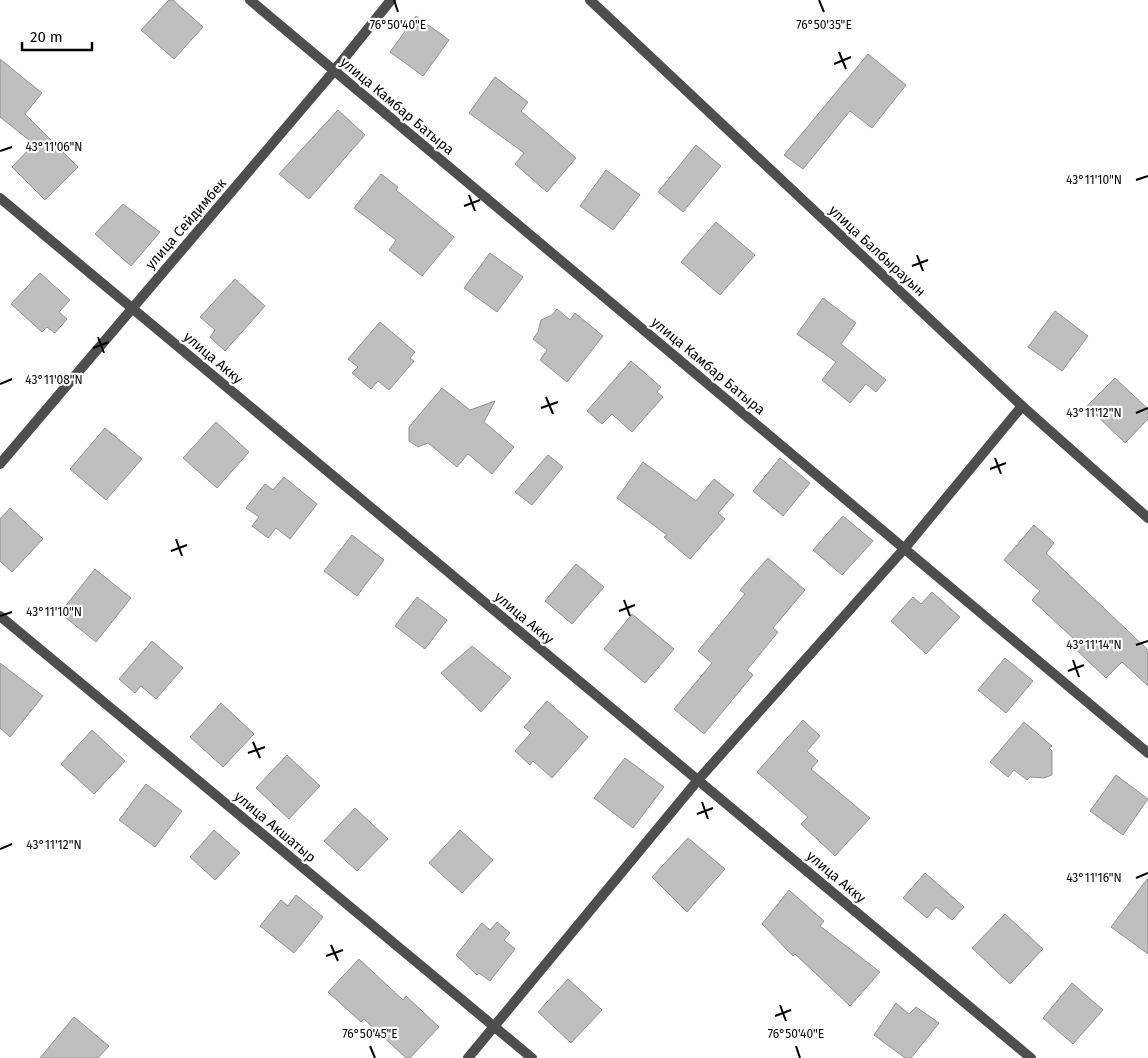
<svg xmlns="http://www.w3.org/2000/svg" width="1148" height="1058" font-family="'Fira Sans',sans-serif">
<style>
.building{fill:#bebebe;stroke:#929292}
.lines{fill:none;stroke-linecap:round;stroke-linejoin:round}
.street{stroke:#4e4e4e;stroke-width:10}
.ticks{fill:none;stroke:#000;stroke-width:2}
.labels{text-anchor:middle;dominant-baseline:central;stroke-width:4.5;stroke-linejoin:round;paint-order:stroke}
.street-label{font-size:14px;fill:#000;stroke:#fff}
.ticks-label{font-size:12px;text-anchor:middle;fill:#000;stroke:#fff;stroke-width:4.5;stroke-linejoin:round;paint-order:stroke}
</style>
<rect width="100%" height="100%" fill="#fff"/>
<!-- building -->
<g class="building">
<polygon points="169,0 173,0 203,27 174,59 141,30"/>
<polygon points="416,16 449,40 423,76 390,52"/>
<polygon points="868,54 906,85 872,128 850,111 803,169 784,155"/>
<polygon points="0,59 42,93 25,114 78,167 45,200 12,167 34,144 0,117"/>
<polygon points="495,77 528,102 521,111 576,158 547,192 515,164 524,153 469,113"/>
<polygon points="338,110 365,135 309,199 279,174"/>
<polygon points="696,145 721,166 683,212 658,192"/>
<polygon points="606,170 640,195 613,230 580,206"/>
<polygon points="381,174 398,187 396,190 454,237 422,276 389,250 396,240 354,208"/>
<polygon points="123,204 160,232 131,266 95,234"/>
<polygon points="716,222 755,255 720,295 681,262"/>
<polygon points="490,253 523,277 497,312 464,288"/>
<polygon points="40,273 70,300 59,312 67,319 55,333 47,327 42,332 11,304"/>
<polygon points="235,279 265,306 225,351 210,337 215,330 200,317"/>
<polygon points="823,298 856,323 841,344 886,380 876,392 866,384 850,403 822,380 836,362 797,334"/>
<polygon points="557,309 570,320 575,313 603,336 567,382 540,360 547,350 533,339 538,332 541,320 552,315"/>
<polygon points="1055,311 1088,336 1062,371 1028,347"/>
<polygon points="380,322 415,352 410,358 414,361 389,390 378,381 371,389 352,373 358,367 348,359"/>
<polygon points="631,361 661,387 657,392 663,397 632,432 612,414 602,424 587,411"/>
<polygon points="1115,378 1148,409 1148,419 1125,443 1087,406"/>
<polygon points="442,388 470,410 495,401 484,422 514,447 492,474 468,454 457,467 428,443 418,447 409,441 409,427"/>
<polygon points="216,422 249,452 217,488 183,458"/>
<polygon points="105,428 142,459 106,500 70,469"/>
<polygon points="548,455 563,467 532,505 515,492"/>
<polygon points="780,458 810,483 783,516 753,491"/>
<polygon points="643,462 696,501 714,479 734,495 718,513 725,519 690,559 664,537 667,535 617,498"/>
<polygon points="284,477 317,504 290,539 276,528 268,538 252,526 259,517 246,508 265,484 273,490"/>
<polygon points="10,508 43,539 12,572 0,561 0,519"/>
<polygon points="843,516 873,541 842,575 813,550"/>
<polygon points="1034,525 1054,543 1046,553 1148,650 1148,686 1122,662 1106,678 1070,644 1075,640 1032,600 1040,591 1004,560"/>
<polygon points="352,535 384,560 357,596 324,571"/>
<polygon points="768,558 805,590 773,628 778,632 747,670 753,675 704,734 674,709 712,663 698,651 745,594 740,590"/>
<polygon points="576,564 604,587 572,624 545,601"/>
<polygon points="95,569 131,598 96,642 60,613"/>
<polygon points="932,592 960,617 926,654 891,621 913,597 921,604"/>
<polygon points="417,597 447,620 425,649 395,626"/>
<polygon points="632,614 674,649 645,683 604,649"/>
<polygon points="152,641 183,668 156,699 141,686 135,693 119,679"/>
<polygon points="472,646 511,678 481,712 441,673"/>
<polygon points="1005,658 1033,681 1006,713 978,690"/>
<polygon points="0,663 43,696 10,737 0,728"/>
<polygon points="547,701 588,737 552,778 533,761 530,765 515,751 531,733 524,727"/>
<polygon points="221,703 254,734 223,767 190,737"/>
<polygon points="803,720 820,736 807,751 818,761 811,769 870,818 835,856 801,824 808,817 757,772"/>
<polygon points="1024,722 1052,746 1049,748 1052,751 1052,775 1044,778 1030,777 1027,780 1014,770 1008,777 990,762"/>
<polygon points="92,730 125,761 94,794 61,764"/>
<polygon points="287,755 320,786 289,819 256,788"/>
<polygon points="625,758 664,787 633,828 594,798"/>
<polygon points="1116,775 1148,799 1123,835 1090,811"/>
<polygon points="146,784 182,811 155,847 119,820"/>
<polygon points="355,808 388,839 357,871 324,841"/>
<polygon points="214,830 240,853 215,880 190,857"/>
<polygon points="460,830 493,860 462,893 429,863"/>
<polygon points="688,838 725,869 687,912 652,877"/>
<polygon points="925,873 964,907 952,920 936,907 927,918 903,898"/>
<polygon points="1148,878 1148,954 1111,927"/>
<polygon points="789,890 824,921 820,926 880,972 850,1006 795,954 793,956 762,924"/>
<polygon points="296,895 323,917 294,953 260,926 281,900 288,906"/>
<polygon points="1005,914 1043,949 1010,984 972,948"/>
<polygon points="497,922 510,933 504,940 515,949 490,981 479,973 477,975 456,955 482,923 490,930"/>
<polygon points="359,959 403,1000 406,996 439,1027 410,1058 406,1058 364,1019 361,1022 328,992"/>
<polygon points="568,979 602,1010 571,1043 538,1012"/>
<polygon points="1072,983 1103,1010 1073,1044 1043,1018"/>
<polygon points="896,1003 909,1014 916,1007 939,1023 911,1058 905,1058 874,1035"/>
<polygon points="74,1017 109,1046 98,1058 40,1058"/>
</g>
<g class="lines">
<!-- street -->
<g class="street">
<polyline points="250,0 1148,753"/>
<polyline points="590,0 1022,406 1148,518"/>
<polyline points="0,198 1031,1058"/>
<polyline points="0,464 334,71 391,0"/>
<polyline points="0,616 532,1058"/>
<polyline points="468,1058 698,780 904,549 1022,406"/>
</g>
</g>
<!-- ticks -->
<path class="ticks" d="M 394,0 L 398,12M 819,0 L 824,12M 839,52 L 846,69M 834,64 L 851,57M 0,151 L 12,147M 1136,180 L 1148,176M 469,195 L 475,211M 464,206 L 480,200M 917,255 L 923,271M 912,266 L 928,260M 98,337 L 104,353M 93,348 L 109,342M 0,384 L 12,379M 546,397 L 553,414M 541,408 L 558,402M 1136,413 L 1148,408M 995,458 L 1001,474M 990,469 L 1006,463M 176,539 L 182,556M 171,551 L 187,545M 624,600 L 630,616M 619,611 L 635,605M 0,616 L 12,612M 1136,645 L 1148,641M 1073,660 L 1079,677M 1068,671 L 1084,665M 253,742 L 260,758M 248,753 L 265,747M 702,802 L 708,819M 697,814 L 713,808M 0,849 L 12,844M 1136,878 L 1148,873M 331,945 L 338,961M 326,956 L 343,950M 780,1005 L 786,1021M 775,1016 L 791,1010M 370,1046 L 375,1058M 796,1046 L 800,1058"/>
<g class="labels">
<!-- street labels -->
<g class="street-label">
<text transform="translate(397 106) rotate(40)">улица Камбар Батыра</text>
<text transform="translate(186 224) rotate(-49)">улица Сейдимбек</text>
<text transform="translate(877 251) rotate(43)">улица Балбырауын</text>
<text transform="translate(213 358) rotate(40)">улица Акку</text>
<text transform="translate(708 366) rotate(40)">улица Камбар Батыра</text>
<text transform="translate(524 618) rotate(40)">улица Акку</text>
<text transform="translate(275 827) rotate(40)">улица Акшатыр</text>
<text transform="translate(836 877) rotate(40)">улица Акку</text>
</g>
</g>
<g class="ticks-label">
<text x="398" y="29">76°50'40"E</text>
<text x="824" y="29">76°50'35"E</text>
<text x="54" y="151">43°11'06"N</text>
<text x="1094" y="184">43°11'10"N</text>
<text x="54" y="384">43°11'08"N</text>
<text x="1094" y="417">43°11'12"N</text>
<text x="54" y="616">43°11'10"N</text>
<text x="1094" y="649">43°11'14"N</text>
<text x="54" y="849">43°11'12"N</text>
<text x="1094" y="882">43°11'16"N</text>
<text x="370" y="1038">76°50'45"E</text>
<text x="796" y="1038">76°50'40"E</text>
</g>
<!-- scale -->
<path d="M22 42v8h70v-8" fill="none" stroke="#000000" stroke-width="2.5"/>
<text x="30" y="42" font-size="15" fill="#000000" stroke="#ffffff" stroke-width="4" paint-order="stroke">20 m</text>
</svg>
